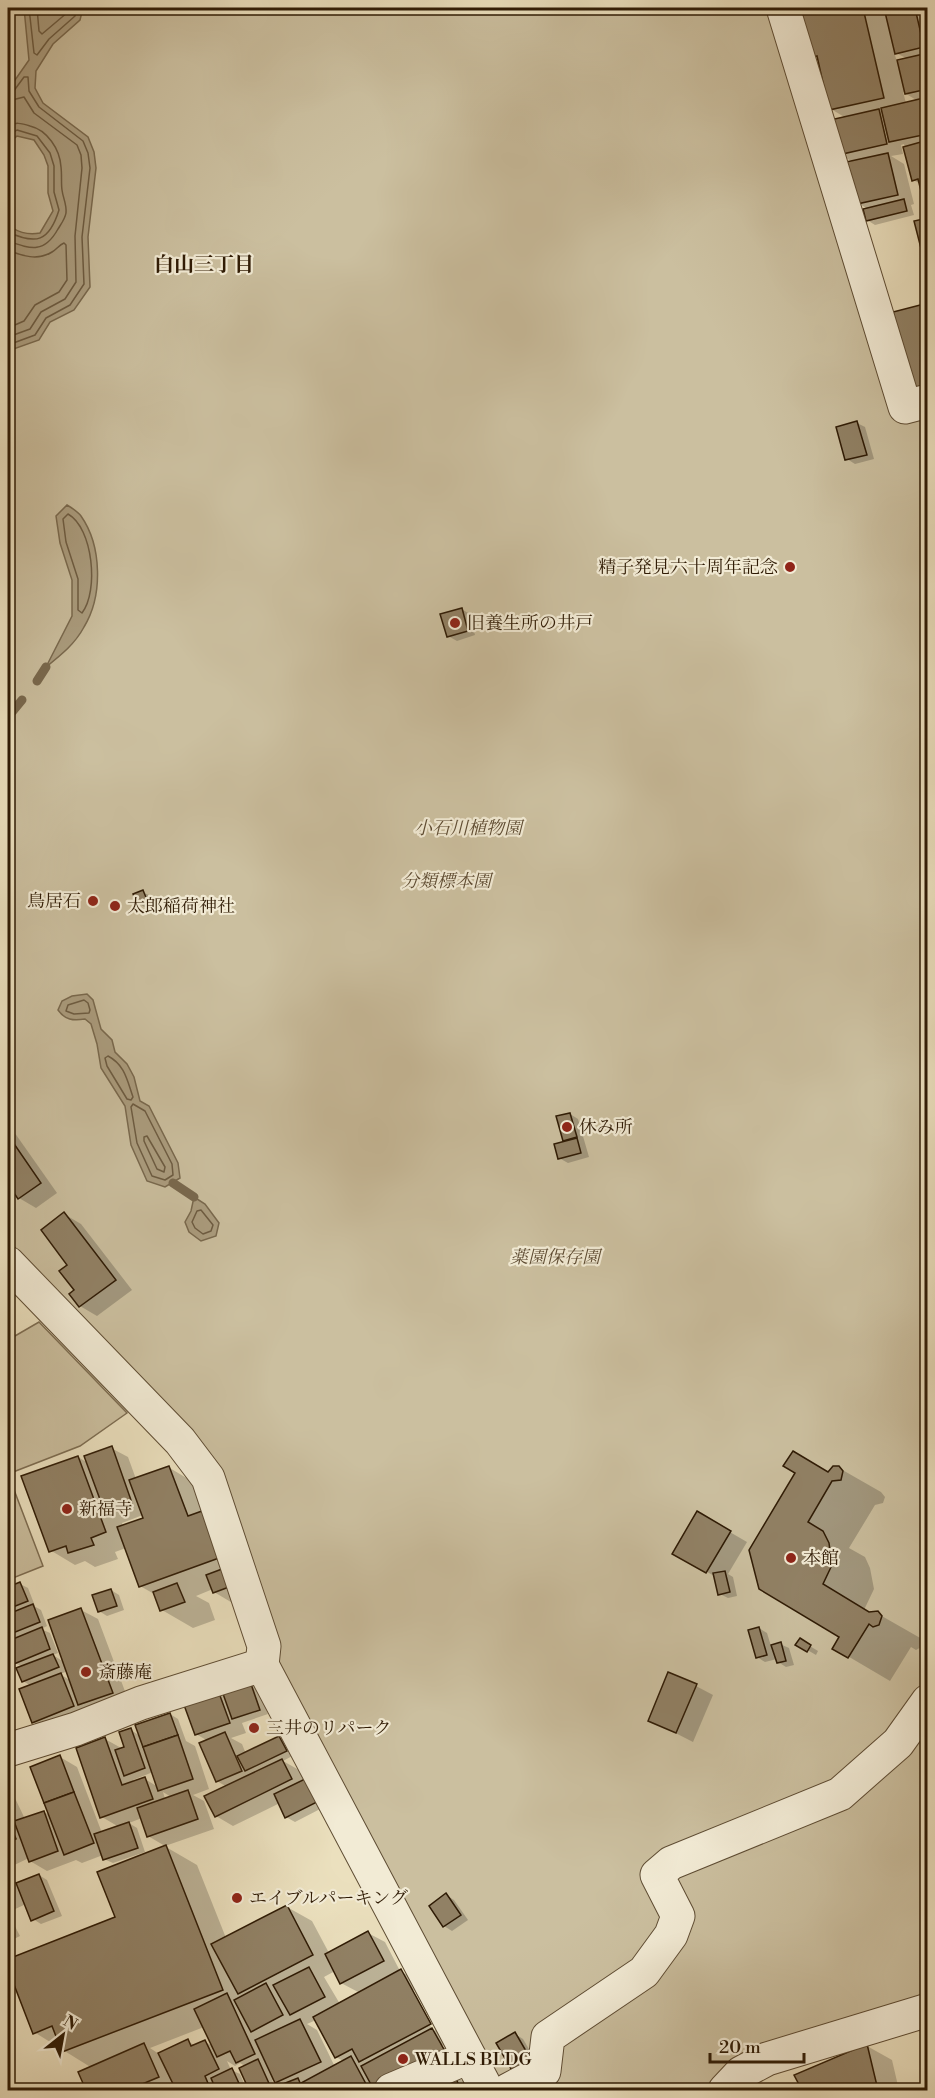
<svg xmlns="http://www.w3.org/2000/svg" width="935" height="2098" font-family="'Libre Bodoni','Noto Serif JP',serif">
<style>
.green{fill:#cbbf9f;stroke:#7d6d52;stroke-width:1.5}
.water{fill:#ab9d7f;stroke:#79694e;stroke-width:1.5}
.shadow{fill:#0003;fill-rule:evenodd}
.lines{fill:none;stroke-linecap:round;stroke-linejoin:round}
.shore{stroke:#6d5c42;stroke-width:1.5}
.stream{stroke:#79694e;stroke-width:9}
.building{fill:#918165;stroke:#2f1b05;stroke-width:1.5}
.minor-casing{stroke:#5e4c33;stroke-width:35}
.minor{stroke:#f2ebd5;stroke-width:33}
.poi-dot{fill:#8f2418;stroke:#f2ebd5;stroke-width:2}
.labels{text-anchor:middle;dominant-baseline:central;stroke-width:4.5;stroke-linejoin:round;paint-order:stroke}
.poi-label{font-size:18px;fill:#2f1b05;stroke:#f2ebd5;text-anchor:start}
.park-label{font-size:18px;font-style:italic;fill:#5e4c33;stroke:#f2ebd5}
.neighbourhood-label{font-size:20px;font-weight:bold;fill:#2f1b05;stroke:#f2ebd5}
</style>
<rect width="100%" height="100%" fill="#ebe0be"/>
<filter id="stains"><feTurbulence type="fractalNoise" baseFrequency=".00333" numOctaves="4"/><feColorMatrix values="0 0 0 0 .2 0 0 0 0 .09 0 0 0 0 .02 0 0 0 .5 -.17"/></filter>
<radialGradient id="worn" r=".72"><stop offset=".6" stop-color="#630" stop-opacity="0"/><stop offset="1" stop-color="#630" stop-opacity=".3"/></radialGradient>
<!-- green -->
<g class="green">
<polygon points="8,8 768,8 927,409 927,1999 709,2090 504,2090 273,1663 207,1453 25,1264 8,1238"/>
<polygon points="39,1322 127,1413 80,1446 8,1474 43,1566 8,1580 8,1340"/>
</g>
<!-- water -->
<g class="water">
<path d="M 24,8 L 83,8 L 80,20 L 53,44 L 36,71 L 35,88 L 43,103 L 88,137 L 94,152 L 96,168 L 88,237 L 90,287 L 74,310 L 50,322 L 39,340 L 8,351 L 8,222 C 14,233 29,235 40,233 L 53,211 L 48,193 L 48,166 L 44,155 L 34,140 L 17,136 L 8,144 L 8,90 L 29,60 Z"/>
<path d="M 67,505 C 72,508 78,512 81,516 C 102,546 103,596 84,627 C 75,644 61,655 46,667 L 72,616 L 72,580 L 60,543 L 56,516 Z"/>
<path d="M 87,994 L 93,1000 L 101,1029 L 112,1040 L 115,1052 L 127,1064 L 134,1077 L 140,1101 L 149,1106 L 178,1163 L 180,1178 L 165,1187 L 147,1181 L 131,1145 L 125,1106 L 101,1068 L 97,1044 L 91,1024 L 85,1019 C 73,1021 65,1020 58,1010 L 62,1001 L 72,996 Z"/>
<polygon points="194,1197 205,1204 219,1223 216,1236 201,1241 189,1232 185,1222 191,1211"/>
</g>
<!-- shadow -->
<g class="shadow">
<path d="M 800,8 L 928,8 L 928,204 L 925,202 L 921,184 L 913,180 L 904,144 L 901,145 L 903,154 L 891,156 L 904,164 L 914,204 L 911,205 L 914,215 L 875,225 L 867,220 L 868,209 L 858,203 L 853,162 L 839,154 L 846,118 L 831,109 L 820,62 L 811,57 ZM 894,52 L 908,59 L 897,62 ZM 903,92 L 918,101 L 906,103 Z"/>
<polygon points="857,423 865,427 874,459 855,464 847,459"/>
<polygon points="461,609 470,614 475,635 457,641 448,636"/>
<polygon points="142,892 151,896 154,905 146,908 138,903"/>
<polygon points="570,1114 578,1119 589,1157 568,1163 559,1158 565,1143 558,1118"/>
<polygon points="8,1126 12,1129 57,1193 36,1208 19,1198 8,1181"/>
<polygon points="64,1214 81,1224 132,1290 97,1316 80,1306 71,1294 76,1290 69,1265"/>
<path d="M 111,1448 L 128,1457 L 136,1479 L 168,1467 L 200,1486 L 246,1611 L 214,1592 L 213,1589 L 196,1596 L 209,1603 L 215,1620 L 193,1628 L 162,1610 L 156,1595 L 140,1586 L 126,1548 L 115,1552 L 118,1559 L 95,1567 L 85,1561 L 75,1565 L 50,1550 L 78,1457 L 88,1463 ZM 143,1515 L 145,1519 L 123,1527 L 122,1523 Z"/>
<polygon points="839,1468 881,1492 885,1497 883,1503 875,1505 849,1548 865,1557 870,1568 874,1589 864,1610 870,1613 880,1615 922,1639 923,1646 916,1650 911,1647 890,1681 834,1648 841,1637 760,1588 829,1474"/>
<polygon points="697,1513 747,1542 728,1574 733,1577 737,1596 728,1598 720,1594 716,1577 674,1553"/>
<path d="M 20,1584 L 28,1588 L 35,1606 L 34,1606 L 41,1610 L 47,1626 L 41,1629 L 50,1633 L 58,1653 L 53,1655 L 64,1662 L 81,1610 L 98,1619 L 129,1702 L 50,1732 L 33,1722 L 31,1686 L 23,1681 L 23,1667 L 15,1663 L 8,1644 L 8,1642 L 13,1640 L 8,1637 L 8,1589 ZM 68,1671 L 71,1681 L 60,1674 Z"/>
<polygon points="111,1590 119,1595 124,1610 107,1616 99,1611"/>
<polygon points="759,1628 767,1633 771,1646 780,1644 789,1648 794,1665 786,1667 778,1662 777,1659 765,1662 757,1657"/>
<polygon points="800,1640 818,1651 816,1655 797,1644"/>
<polygon points="250,1683 258,1688 268,1714 242,1723 246,1733 231,1738 242,1744 246,1754 279,1737 288,1742 294,1755 283,1761 299,1770 304,1781 324,1807 295,1822 286,1817 280,1803 233,1826 216,1816 227,1787 217,1781 208,1741 196,1734 219,1694 226,1698"/>
<polygon points="696,1686 713,1695 693,1742 650,1720"/>
<path d="M 170,1714 L 178,1719 L 186,1741 L 195,1746 L 209,1789 L 193,1795 L 204,1801 L 214,1829 L 165,1846 L 148,1836 L 142,1818 L 129,1823 L 137,1828 L 145,1852 L 113,1863 L 104,1859 L 103,1855 L 82,1863 L 76,1860 L 47,1871 L 30,1861 L 29,1858 L 8,1868 L 8,1790 L 13,1794 L 25,1819 L 44,1812 L 51,1816 L 60,1757 L 77,1767 L 102,1833 L 119,1827 L 102,1817 L 105,1739 L 123,1749 L 126,1748 L 131,1730 L 140,1736 ZM 153,1772 L 158,1787 L 145,1779 L 134,1783 L 133,1780 ZM 163,1792 L 171,1797 L 165,1799 Z"/>
<path d="M 166,1847 L 197,1865 L 226,1938 L 287,1907 L 312,1921 L 329,1953 L 368,1933 L 385,1942 L 400,1971 L 426,1985 L 462,2062 L 410,2090 L 287,2090 L 286,2088 L 272,2080 L 277,2090 L 251,2090 L 241,2068 L 245,2066 L 240,2063 L 235,2066 L 227,2061 L 231,2070 L 240,2074 L 247,2090 L 178,2090 L 176,2086 L 168,2090 L 170,2090 L 88,2090 L 80,2073 L 92,2068 L 34,2032 L 8,1965 L 8,1960 L 117,1918 ZM 335,1971 L 341,1983 L 360,1993 L 340,2004 L 324,1977 ZM 411,1990 L 414,1990 L 436,2030 L 433,2031 ZM 316,2020 L 336,2057 L 345,2062 L 335,2067 L 317,2030 L 307,2024 ZM 204,2027 L 213,2046 L 205,2042 L 196,2046 L 187,2041 L 159,2054 L 150,2048 ZM 440,2045 L 443,2045 L 450,2058 Z"/>
<polygon points="8,1873 13,1877 17,1885 39,1875 47,1880 62,1916 41,1924 33,1919 26,1904 11,1911 8,1910"/>
<polygon points="446,1895 454,1900 468,1920 452,1931 444,1926"/>
<polygon points="8,1913 20,1936 8,1942"/>
<polygon points="515,2034 523,2039 540,2068 498,2043"/>
<polygon points="867,2046 892,2060 899,2090 804,2090 797,2076"/>
<polygon points="454,2076 479,2090 419,2090"/>
<polygon points="765,2086 774,2090 760,2090"/>
</g>
<g class="lines">
<!-- shore -->
<g class="shore">
<polyline points="29,8 34,53 37,55 49,39 75,16 77,8"/>
<polyline points="37,8 39,31 42,34 68,12 69,8"/>
<polyline points="8,94 13,92 24,77 28,77 29,91 39,107 83,141 88,153 90,168 82,237 84,284 70,305 46,318 35,335 8,345"/>
<polyline points="8,101 24,97 34,113 77,145 81,155 82,168 75,236 76,282 65,299 41,312 30,329 8,337"/>
<path d="M 8,126 C 15,122 21,123 30,126 C 47,130 60,149 61,167 C 62,175 61,183 62,190 C 63,198 67,205 66,213 C 65,219 61,224 58,229 C 44,254 31,249 8,241"/>
<path d="M 8,136 L 17,130 L 37,136 L 50,153 L 54,166 L 54,192 L 59,210 C 49,242 36,245 8,232"/>
<path d="M 8,250 C 22,256 38,261 52,252 C 57,249 59,245 64,243 L 66,245 L 67,280 L 59,292 L 35,305 L 24,321 L 8,328"/>
<path d="M 68,514 C 93,528 99,591 82,613 L 78,610 L 78,579 L 66,542 L 63,519 Z"/>
<polygon points="84,1000 88,1003 90,1010 89,1013 74,1014 66,1011 68,1005"/>
<path d="M 108,1056 C 125,1065 127,1080 133,1097 L 131,1100 L 127,1099 L 107,1066 L 105,1058 Z"/>
<polygon points="133,1104 145,1111 172,1164 173,1175 165,1180 152,1176 137,1143 131,1107"/>
<polygon points="147,1136 165,1167 164,1172 157,1169 144,1141 144,1137"/>
<polygon points="201,1210 213,1225 211,1231 203,1234 195,1228 192,1222 197,1211"/>
</g>
<!-- stream -->
<g class="stream">
<polyline points="37,681 46,667"/>
<polyline points="8,717 22,700"/>
<polyline points="173,1183 194,1197"/>
</g>
</g>
<!-- building -->
<g class="building">
<polygon points="799,8 863,8 884,98 829,110 817,56 810,58"/>
<polygon points="884,8 915,8 924,47 895,54"/>
<polygon points="921,8 928,8 928,19 924,20"/>
<polygon points="928,53 928,89 905,94 897,60"/>
<polygon points="928,97 928,134 889,142 881,108"/>
<polygon points="879,109 887,144 838,155 830,120"/>
<polygon points="928,140 928,202 924,203 918,179 912,181 903,147"/>
<polygon points="888,153 898,195 857,204 846,162"/>
<polygon points="904,199 907,211 866,221 863,209"/>
<polygon points="928,218 928,267 926,268 914,221"/>
<polygon points="928,303 928,388 914,391 893,312"/>
<polygon points="857,421 867,455 845,460 836,427"/>
<polygon points="462,608 468,631 447,637 440,614"/>
<polygon points="928,700 928,725 921,702"/>
<polygon points="143,890 147,900 137,904 133,894"/>
<polygon points="570,1113 577,1137 563,1141 556,1116"/>
<polygon points="8,1135 41,1183 18,1199 8,1184"/>
<polygon points="577,1138 581,1153 558,1159 554,1144"/>
<polygon points="64,1212 116,1280 79,1307 69,1294 74,1290 59,1271 67,1265 41,1230"/>
<polygon points="112,1446 132,1503 105,1513 84,1456"/>
<polygon points="793,1451 828,1472 833,1466 839,1466 843,1471 841,1480 832,1481 808,1522 823,1531 829,1543 832,1565 823,1584 869,1612 878,1611 882,1616 879,1625 873,1627 869,1624 848,1658 832,1649 839,1637 759,1589 749,1550 795,1473 783,1466"/>
<polygon points="78,1456 106,1532 91,1538 94,1545 68,1553 66,1546 49,1552 21,1476"/>
<polygon points="169,1466 188,1516 202,1511 219,1558 139,1587 117,1527 143,1518 129,1480"/>
<polygon points="697,1511 731,1531 706,1573 672,1554"/>
<polygon points="222,1569 229,1587 213,1593 206,1575"/>
<polygon points="725,1571 730,1592 718,1595 713,1573"/>
<polygon points="20,1582 28,1601 8,1609 8,1587"/>
<polygon points="177,1583 185,1602 160,1611 153,1592"/>
<polygon points="111,1589 117,1606 98,1612 92,1595"/>
<polygon points="33,1604 40,1622 8,1635 8,1614"/>
<polygon points="81,1608 113,1693 78,1705 48,1620"/>
<polygon points="42,1627 50,1649 14,1664 8,1648 8,1641"/>
<polygon points="759,1627 767,1655 756,1658 748,1630"/>
<polygon points="800,1638 811,1645 807,1652 795,1645"/>
<polygon points="781,1642 786,1661 777,1663 771,1645"/>
<polygon points="53,1654 59,1667 22,1682 16,1668"/>
<polygon points="668,1672 697,1684 676,1733 648,1721"/>
<polygon points="61,1673 74,1706 32,1723 19,1689"/>
<polygon points="250,1681 260,1710 232,1719 222,1691"/>
<polygon points="219,1693 230,1723 195,1735 184,1705"/>
<polygon points="170,1713 178,1735 143,1747 135,1725"/>
<polygon points="131,1728 145,1768 124,1776 115,1750 124,1747 119,1732"/>
<polygon points="225,1732 242,1771 216,1782 199,1743"/>
<polygon points="178,1735 193,1779 158,1791 143,1747"/>
<polygon points="279,1736 287,1751 245,1771 237,1756"/>
<polygon points="105,1737 122,1785 145,1777 153,1799 100,1818 76,1748"/>
<polygon points="60,1755 74,1792 44,1803 30,1767"/>
<polygon points="282,1759 292,1779 215,1817 204,1796"/>
<polygon points="305,1779 317,1802 285,1818 274,1794"/>
<polygon points="188,1790 198,1819 147,1837 137,1808"/>
<polygon points="74,1792 94,1843 64,1855 44,1803"/>
<polygon points="44,1811 58,1851 29,1862 14,1821"/>
<polygon points="8,1819 16,1839 8,1843"/>
<polygon points="129,1822 138,1848 103,1860 94,1834"/>
<polygon points="166,1845 223,1990 62,2052 52,2026 33,2034 8,1969 8,1959 115,1917 97,1872"/>
<polygon points="39,1874 54,1911 31,1921 16,1883"/>
<polygon points="446,1893 461,1915 443,1927 429,1906"/>
<polygon points="287,1905 313,1955 238,1994 211,1944"/>
<polygon points="368,1931 384,1961 340,1984 325,1954"/>
<polygon points="309,1967 325,1997 290,2015 273,1985"/>
<polygon points="401,1969 431,2024 359,2062 352,2049 335,2058 313,2017"/>
<polygon points="266,1983 283,2015 251,2032 234,2000"/>
<polygon points="227,1993 255,2054 236,2063 230,2051 217,2057 194,2009"/>
<polygon points="300,2019 321,2062 275,2083 255,2040"/>
<polygon points="432,2028 446,2053 374,2090 361,2066"/>
<polygon points="515,2032 533,2063 514,2074 496,2043"/>
<polygon points="188,2039 191,2046 205,2040 219,2069 205,2076 210,2088 203,2090 176,2090 158,2053"/>
<polygon points="144,2043 159,2077 128,2090 86,2090 78,2072"/>
<polygon points="867,2044 878,2090 802,2090 794,2075"/>
<polygon points="351,2056 366,2084 355,2090 305,2090 301,2083"/>
<polygon points="258,2059 272,2090 249,2090 239,2068"/>
<polygon points="232,2068 242,2090 216,2090 211,2078"/>
<polygon points="454,2074 461,2090 415,2090"/>
<polygon points="298,2078 303,2090 286,2090 283,2084"/>
</g>
<g class="lines">
<!-- minor casing -->
<g class="minor-casing">
<g id="minor">
<polyline points="783,8 905,407 928,401"/>
<polyline points="8,1263 180,1441 208,1478 264,1646 262,1665 487,2090"/>
<polyline points="8,1750 76,1729 141,1703 262,1665"/>
<polyline points="391,2090 469,2057"/>
<polyline points="508,2090 544,2071 548,2037 644,1972 671,1935 678,1916 657,1875 671,1863 840,1794 898,1743 928,1701"/>
<polyline points="725,2090 741,2073 767,2059 928,2010"/>
</g>
</g>
<!-- minor -->
<use href="#minor" class="minor"/>
</g>
<!-- markers -->
<g class="poi-dot">
<circle cx="790" cy="567" r="6"/>
<circle cx="455" cy="623" r="6"/>
<circle cx="93" cy="901" r="6"/>
<circle cx="115" cy="906" r="6"/>
<circle cx="567" cy="1127" r="6"/>
<circle cx="67" cy="1509" r="6"/>
<circle cx="791" cy="1558" r="6"/>
<circle cx="86" cy="1672" r="6"/>
<circle cx="254" cy="1728" r="6"/>
<circle cx="237" cy="1898" r="6"/>
<circle cx="403" cy="2059" r="6"/>
</g>
<g class="labels">
<!-- poi labels -->
<g class="poi-label">
<text x="778" y="567" text-anchor="end">精子発見六十周年記念</text>
<text x="467" y="623">旧養生所の井戸</text>
<text x="81" y="901" text-anchor="end">鳥居石</text>
<text x="127" y="906">太郎稲荷神社</text>
<text x="579" y="1127">休み所</text>
<text x="79" y="1509">新福寺</text>
<text x="803" y="1558">本館</text>
<text x="98" y="1672">斎藤庵</text>
<text x="266" y="1728">三井のリパーク</text>
<text x="249" y="1898">エイブルパーキング</text>
<text x="415" y="2059">WALLS BLDG</text>
</g>
<!-- park labels -->
<g class="park-label">
<text x="468" y="828">小石川植物園</text>
<text x="446" y="881">分類標本園</text>
<text x="555" y="1257">薬園保存園</text>
</g>
<!-- neighbourhood labels -->
<g class="neighbourhood-label">
<text x="204" y="265">白山三丁目</text>
</g>
</g>
<!-- margin -->
<rect width="935" height="2098" fill="none" stroke="#ebe0be" stroke-width="30"/>
<rect x="9" y="9" width="917" height="2080" fill="none" stroke="#2f1b05" stroke-width="3"/>
<rect x="15" y="15" width="905" height="2068" fill="none" stroke="#2f1b05" stroke-width="1.5"/>
<!-- north arrow -->
<g transform="translate(63 2035) rotate(31)" stroke="#f2ebd5" stroke-width="4.5" paint-order="stroke">
<path d="M0-4.5L10 22L0 15L-10 22Z" fill="#2f1b05"/>
<text y="-9" font-size="16" font-weight="bold" text-anchor="middle" fill="#2f1b05">N</text>
</g>
<!-- scale -->
<path d="M710 2053v9h94v-9" fill="none" stroke="#2f1b05" stroke-width="3"/>
<text x="719" y="2053" font-size="18" fill="#2f1b05" stroke="#f2ebd5" stroke-width="4.5" paint-order="stroke">20 m</text>
<rect width="100%" height="100%" filter="url(#stains)"/>
<rect width="100%" height="100%" fill="url(#worn)"/>
</svg>
